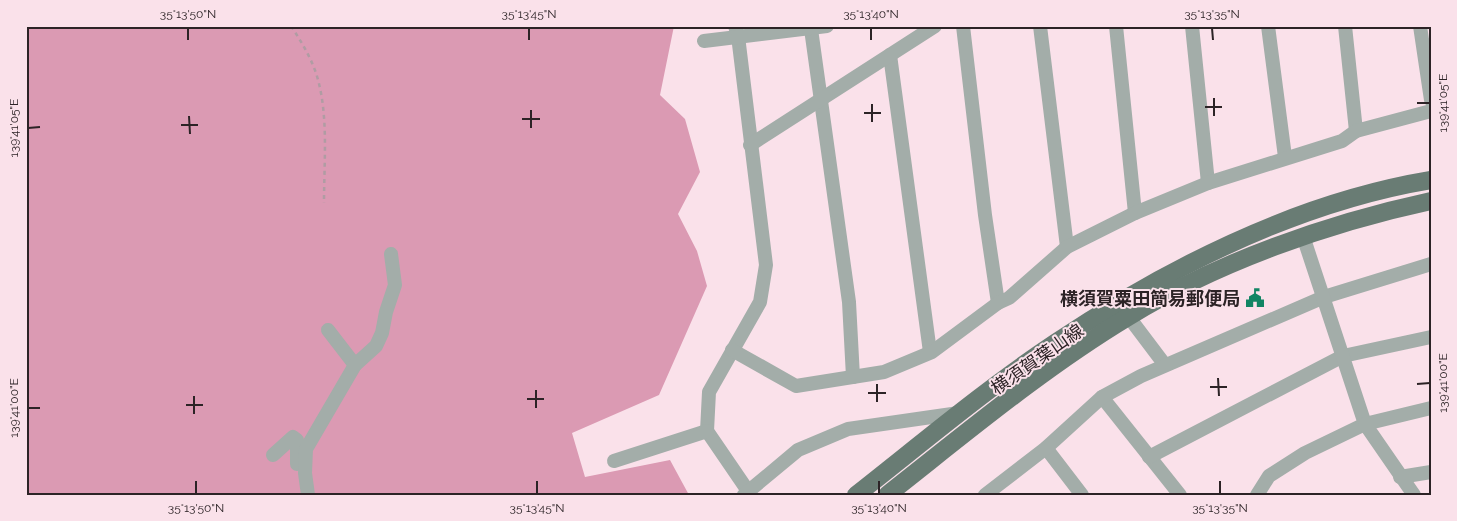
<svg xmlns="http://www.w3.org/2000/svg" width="1457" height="521" font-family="Raleway,'Noto Sans JP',sans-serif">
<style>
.forest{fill:#db9ab3}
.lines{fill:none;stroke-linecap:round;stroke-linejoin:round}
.path{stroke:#b09ca3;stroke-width:2.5;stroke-dasharray:4 4;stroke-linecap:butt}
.minor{stroke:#a3ada9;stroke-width:14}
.major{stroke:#697c74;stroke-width:18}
.ticks{fill:none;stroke:#2c2326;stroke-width:2}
.labels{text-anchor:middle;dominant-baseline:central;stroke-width:4;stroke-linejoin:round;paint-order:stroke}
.poi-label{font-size:18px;font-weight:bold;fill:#2c2326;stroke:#fae1ea;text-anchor:end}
.street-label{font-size:18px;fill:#2c2326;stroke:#fae1ea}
.neatline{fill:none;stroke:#2c2326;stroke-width:2}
.ticks-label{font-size:12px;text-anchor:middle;fill:#2c2326}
</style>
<rect width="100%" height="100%" fill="#fae1ea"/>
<!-- forest -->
<polygon class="forest" points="26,26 674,26 660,95 685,119 700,172 678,214 697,251 707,286 659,395 572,433 585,477 670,460 689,495 26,495"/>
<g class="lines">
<!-- path -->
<path class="path" d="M 291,26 C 301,41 310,56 316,73 C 329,113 324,161 324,203"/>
<!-- minor -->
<g class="minor">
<polyline points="735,26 738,36 766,265 760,302 709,392 707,431 748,491"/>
<polyline points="963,26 985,215 998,303"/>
<polyline points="1040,26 1067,247"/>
<polyline points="1116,26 1135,213"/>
<polyline points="1192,26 1208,183"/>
<polyline points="1268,26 1285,157"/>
<polyline points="1345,26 1356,131"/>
<polyline points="1420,26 1431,100"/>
<polyline points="811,29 849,302 853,377"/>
<polyline points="704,41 827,26"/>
<polyline points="890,55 930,352"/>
<polyline points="750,145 935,26"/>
<polyline points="1128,316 1165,365"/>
<polyline points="328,330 355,365"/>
<polyline points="732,350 796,386 884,372 932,352 998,303 1009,298 1067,247 1135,213 1208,183 1342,141 1356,131 1431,111"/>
<polyline points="1102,397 1180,495"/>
<polyline points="1046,448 1082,495"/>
<polyline points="273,455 293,437 297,440 297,464"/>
<polyline points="1149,457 1343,356 1431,337"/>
<polyline points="614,461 707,431"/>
<polyline points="1400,477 1431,472"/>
<polyline points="308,495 305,473 306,449 355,365 376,346 382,333 386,312 395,285 391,254"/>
<polyline points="744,495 798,450 848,429 959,413"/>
<polyline points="985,495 1046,448 1102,397 1141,376 1324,297 1431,264"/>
<polyline points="1257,495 1269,476 1305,453 1365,424 1303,236"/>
<polyline points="1414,495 1365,424 1431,408"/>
</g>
<!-- major -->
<g class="major">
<path d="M 856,495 C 921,444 986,389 1055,343 C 1166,269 1298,202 1431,180"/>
<path d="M 887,495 C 966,433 1042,369 1128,317 C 1217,262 1329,223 1431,201"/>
</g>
</g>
<!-- ticks -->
<path class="ticks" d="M 188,28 L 188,40M 529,28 L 529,40M 871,28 L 871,40M 1212,28 L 1213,40M 1214,98 L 1214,116M 1417,103 L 1430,103M 872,104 L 872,122M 1205,107 L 1222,107M 531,110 L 531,128M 864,113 L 881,113M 189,116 L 190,134M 522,119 L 540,119M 181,125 L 198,125M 28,128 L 40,127M 1218,378 L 1219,396M 877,384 L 877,402M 1417,384 L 1430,383M 1210,387 L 1227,387M 536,390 L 536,408M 868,393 L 886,393M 194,396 L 194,414M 527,399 L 544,399M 186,405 L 203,405M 28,408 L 40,408M 196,481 L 196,494M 537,481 L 537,494M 879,481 L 879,494M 1220,481 L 1220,494"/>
<!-- icons -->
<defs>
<g id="civic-bare" transform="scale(1.5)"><path d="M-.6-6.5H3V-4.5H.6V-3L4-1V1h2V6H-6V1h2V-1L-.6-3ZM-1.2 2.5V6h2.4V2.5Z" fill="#128564" stroke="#fae1ea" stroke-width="2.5" paint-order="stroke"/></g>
</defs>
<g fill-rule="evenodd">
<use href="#civic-bare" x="1255" y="298"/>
</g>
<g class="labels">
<!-- poi labels -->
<g class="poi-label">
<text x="1240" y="298">横須賀粟田簡易郵便局</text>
</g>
<!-- street labels -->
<g class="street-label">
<text transform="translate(1037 359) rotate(-35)">横須賀葉山線</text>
</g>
</g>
<!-- border -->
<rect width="1457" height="521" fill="none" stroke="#fae1ea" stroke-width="55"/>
<rect x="28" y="28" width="1402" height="466" class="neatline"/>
<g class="ticks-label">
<text x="188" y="18">35°13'50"N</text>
<text x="529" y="18">35°13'45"N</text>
<text x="871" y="18">35°13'40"N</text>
<text x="1212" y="18">35°13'35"N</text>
<text transform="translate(1443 103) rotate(-90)" y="4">139°41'05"E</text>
<text transform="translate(14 128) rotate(-90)" y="4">139°41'05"E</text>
<text transform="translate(1443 383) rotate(-90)" y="4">139°41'00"E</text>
<text transform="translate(14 408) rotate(-90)" y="4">139°41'00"E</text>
<text x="196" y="512">35°13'50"N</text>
<text x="537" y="512">35°13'45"N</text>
<text x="879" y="512">35°13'40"N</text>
<text x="1220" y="512">35°13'35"N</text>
</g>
</svg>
